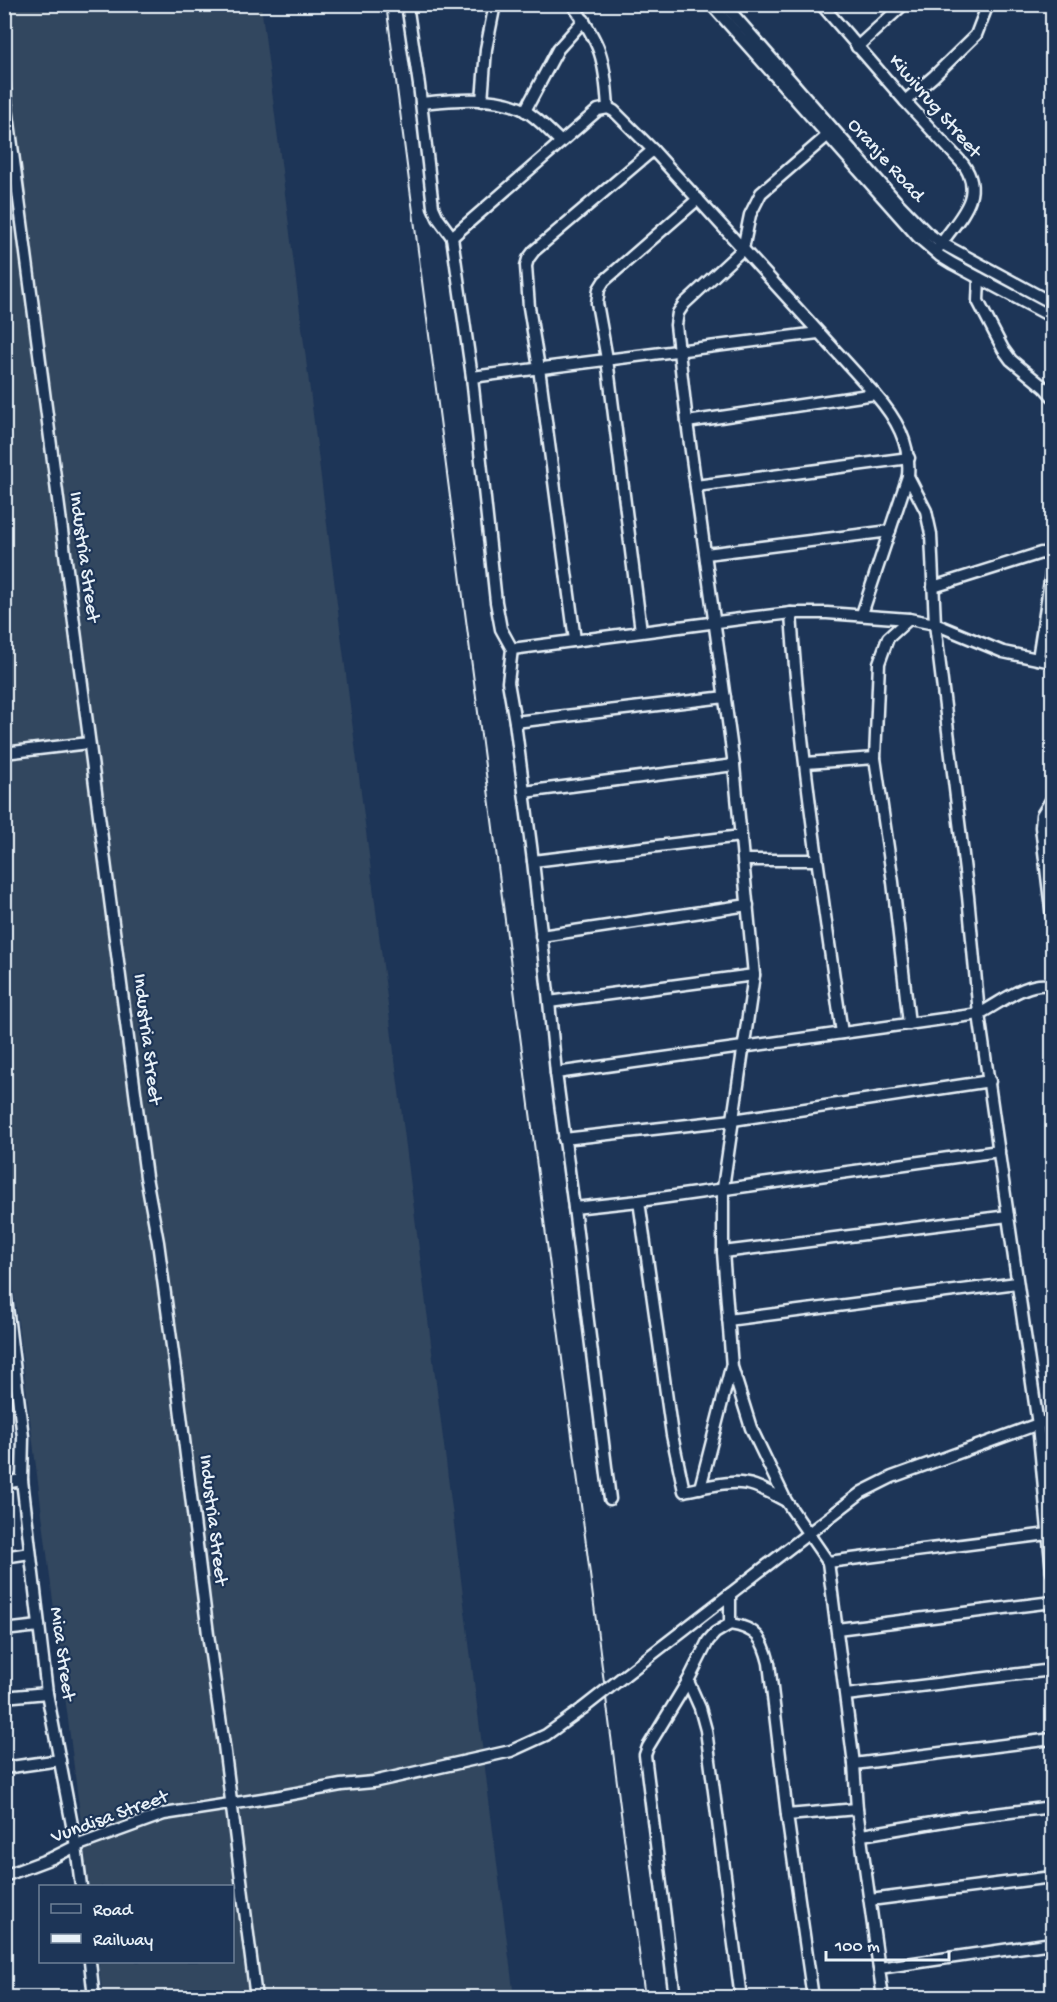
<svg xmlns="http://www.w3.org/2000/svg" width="1057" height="2002" font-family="'Gochi Hand',sans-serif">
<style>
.built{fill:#32465e}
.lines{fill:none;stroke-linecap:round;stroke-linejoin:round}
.minor-casing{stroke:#e8f1f8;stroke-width:15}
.minor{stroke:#1d3557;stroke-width:10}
.rail{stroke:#e8f1f8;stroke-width:2}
.minor-bridge-casing{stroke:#e8f1f8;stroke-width:15;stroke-linecap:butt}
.minor-bridge{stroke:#1d3557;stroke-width:10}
.labels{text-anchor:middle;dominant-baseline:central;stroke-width:4.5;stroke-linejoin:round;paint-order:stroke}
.street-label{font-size:20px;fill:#e8f1f8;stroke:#1d3557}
</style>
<rect width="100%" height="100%" fill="#1d3557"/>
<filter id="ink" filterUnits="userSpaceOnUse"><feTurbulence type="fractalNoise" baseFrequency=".0167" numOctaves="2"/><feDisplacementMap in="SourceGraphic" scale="12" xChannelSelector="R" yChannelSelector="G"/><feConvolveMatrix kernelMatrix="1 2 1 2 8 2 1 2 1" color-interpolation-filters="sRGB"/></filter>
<g filter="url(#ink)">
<!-- built -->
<polygon class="built" points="4,5 261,5 514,1997 103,1997 98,1962 232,1962 232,1886 89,1886 5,1221"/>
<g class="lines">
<!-- minor casing -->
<g class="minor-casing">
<g id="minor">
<polyline points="407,4 419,85 433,207 438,218 452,237"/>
<path d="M 572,4 C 601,44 605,59 608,108"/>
<polyline points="711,4 918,237 940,256 953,264 1052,317"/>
<polyline points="724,4 896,201 926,232 941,243 1052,303"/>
<path d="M 821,4 L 905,101 L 963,164 C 987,197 956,220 939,247"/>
<polyline points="857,47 904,4"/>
<polyline points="4,84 146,1177 158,1242 178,1391 208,1634 224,1745 256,1998"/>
<polyline points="482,101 486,49 495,4"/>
<polyline points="905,101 933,77 976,35 988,4"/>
<path d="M 421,103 C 450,100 497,95 524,110 C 538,118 548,130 560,141"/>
<polyline points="525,111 558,49 584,20"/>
<polyline points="827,136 761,193 750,215 743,249 684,304 678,313 676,325 687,422 734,765 754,975 723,1188 723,1252 732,1367 751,1428 786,1501 828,1562 854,1764 857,1809 883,1998"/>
<polyline points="979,278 978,301 1003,349 1011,360 1045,388 1052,396"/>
<polyline points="472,377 818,333"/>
<polyline points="687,422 875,394"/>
<polyline points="908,476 926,511 931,534 935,624 968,896 979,1014 1038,1425 1052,1572"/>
<polyline points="696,486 909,458"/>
<polyline points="706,554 890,531"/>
<polyline points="933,587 1041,553 1052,555"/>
<path d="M 791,613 C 800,754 822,894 842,1033"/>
<polyline points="641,631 607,359 597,303 599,289 604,281 698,199"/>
<polyline points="575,640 539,368 529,307 526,266 528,259 534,251 653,150"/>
<polyline points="512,649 748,618 791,613 827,613 909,619 935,624 1003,652 1052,662"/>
<polyline points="1038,659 1052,568"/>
<polyline points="515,722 725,697"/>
<polyline points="4,753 89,743"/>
<polyline points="875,758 879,663 888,638 909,619"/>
<polyline points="806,763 875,758 893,882 909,1024"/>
<polyline points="524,792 734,765"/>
<polyline points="1052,799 1042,815 1041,827 1052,917"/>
<polyline points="744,860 817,860"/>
<polyline points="533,861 741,836"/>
<polyline points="541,936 748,905"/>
<polyline points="549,1002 754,975"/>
<path d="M 556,1073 L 549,1002 L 533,861 L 515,722 L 508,682 L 512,649 L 501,629 L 496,602 L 472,377 L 452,237 L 598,110 L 608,108 L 614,111 L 653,150 L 875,394 C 896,418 911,443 908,476 L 862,614"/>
<polyline points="564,1139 733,1120 990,1081"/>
<path d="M 639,1201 L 672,1435 L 684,1491 C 706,1487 733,1478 755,1486 C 766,1490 776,1496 786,1501"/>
<polyline points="574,1208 639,1201 999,1151"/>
<polyline points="723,1252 1008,1216"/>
<polyline points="4,1282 23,1437 22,1480 47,1693 76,1846 81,1886"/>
<polyline points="728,1320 1017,1283"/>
<polyline points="4,1483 22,1480"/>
<polyline points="700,1488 731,1367"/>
<path d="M 610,1499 L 574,1208 L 556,1073 L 979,1014 C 1000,1003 1029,979 1052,986"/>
<polyline points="4,1557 30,1553"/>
<polyline points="828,1562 1048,1534"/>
<path d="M 730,1624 C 757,1628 763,1639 769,1663 L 787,1815 L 813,1998"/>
<polyline points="837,1629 1052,1602"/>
<polyline points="4,1630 39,1626"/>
<polyline points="624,1676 862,1492 892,1477 1052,1419"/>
<polyline points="688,1681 700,1708 706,1730 741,1998"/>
<polyline points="846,1695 1052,1670"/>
<polyline points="4,1697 47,1693"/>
<polyline points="854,1764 1052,1739"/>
<polyline points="4,1768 60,1760"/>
<polyline points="787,1815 857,1809"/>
<polyline points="862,1835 962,1818 1052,1807"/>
<polyline points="4,1876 52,1858 76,1846 164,1814 275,1797 341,1785 373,1782 511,1751 546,1735 582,1709"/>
<polyline points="870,1900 1052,1877"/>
<polyline points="90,1962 94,1998"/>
<polyline points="879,1968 1052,1943"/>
<polyline points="675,1998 645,1755 648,1747 688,1681 708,1641 715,1633 730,1624 730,1594"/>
</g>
</g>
<!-- minor -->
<use href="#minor" class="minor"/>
<!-- rail -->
<polyline class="rail" points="386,4 645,1998"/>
<!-- minor-bridge casing -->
<g class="minor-bridge-casing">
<polyline id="minor-bridge" points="582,1709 624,1676"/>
</g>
<!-- minor-bridge -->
<use href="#minor-bridge" class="minor-bridge"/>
</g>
</g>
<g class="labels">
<!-- street labels -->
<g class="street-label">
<text transform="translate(934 107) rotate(49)">Kiwivrug Street</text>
<text transform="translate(885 161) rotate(48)">Oranje Road</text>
<text transform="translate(83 557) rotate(82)">Industria Street</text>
<text transform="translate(146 1039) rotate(83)">Industria Street</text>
<text transform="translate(212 1520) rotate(83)">Industria Street</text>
<text transform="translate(61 1654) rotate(82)">Mica Street</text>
<text transform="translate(110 1818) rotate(-20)">Vundisa Street</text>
</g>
</g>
<!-- margin -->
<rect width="1057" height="2002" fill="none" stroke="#1d3557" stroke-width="24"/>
<rect x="12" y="12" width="1033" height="1978" fill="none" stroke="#e8f1f8" stroke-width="2" filter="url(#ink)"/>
<!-- legend -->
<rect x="39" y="1885" width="195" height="78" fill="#1d3557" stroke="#6e8097" stroke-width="1.5"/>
<rect x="51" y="1904" width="30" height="9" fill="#1d3557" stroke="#6e8097" stroke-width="1.5"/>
<text x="93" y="1915" font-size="18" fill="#e8f1f8">Road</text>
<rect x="51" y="1934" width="30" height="9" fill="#e8f1f8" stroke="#6e8097" stroke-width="1.5"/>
<text x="93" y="1945" font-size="18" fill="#e8f1f8">Railway</text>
<!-- scale -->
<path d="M826 1951v9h123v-9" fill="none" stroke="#e8f1f8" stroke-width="3"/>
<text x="835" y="1951" font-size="18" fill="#e8f1f8" stroke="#1d3557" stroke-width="4.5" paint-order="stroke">100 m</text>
</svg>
